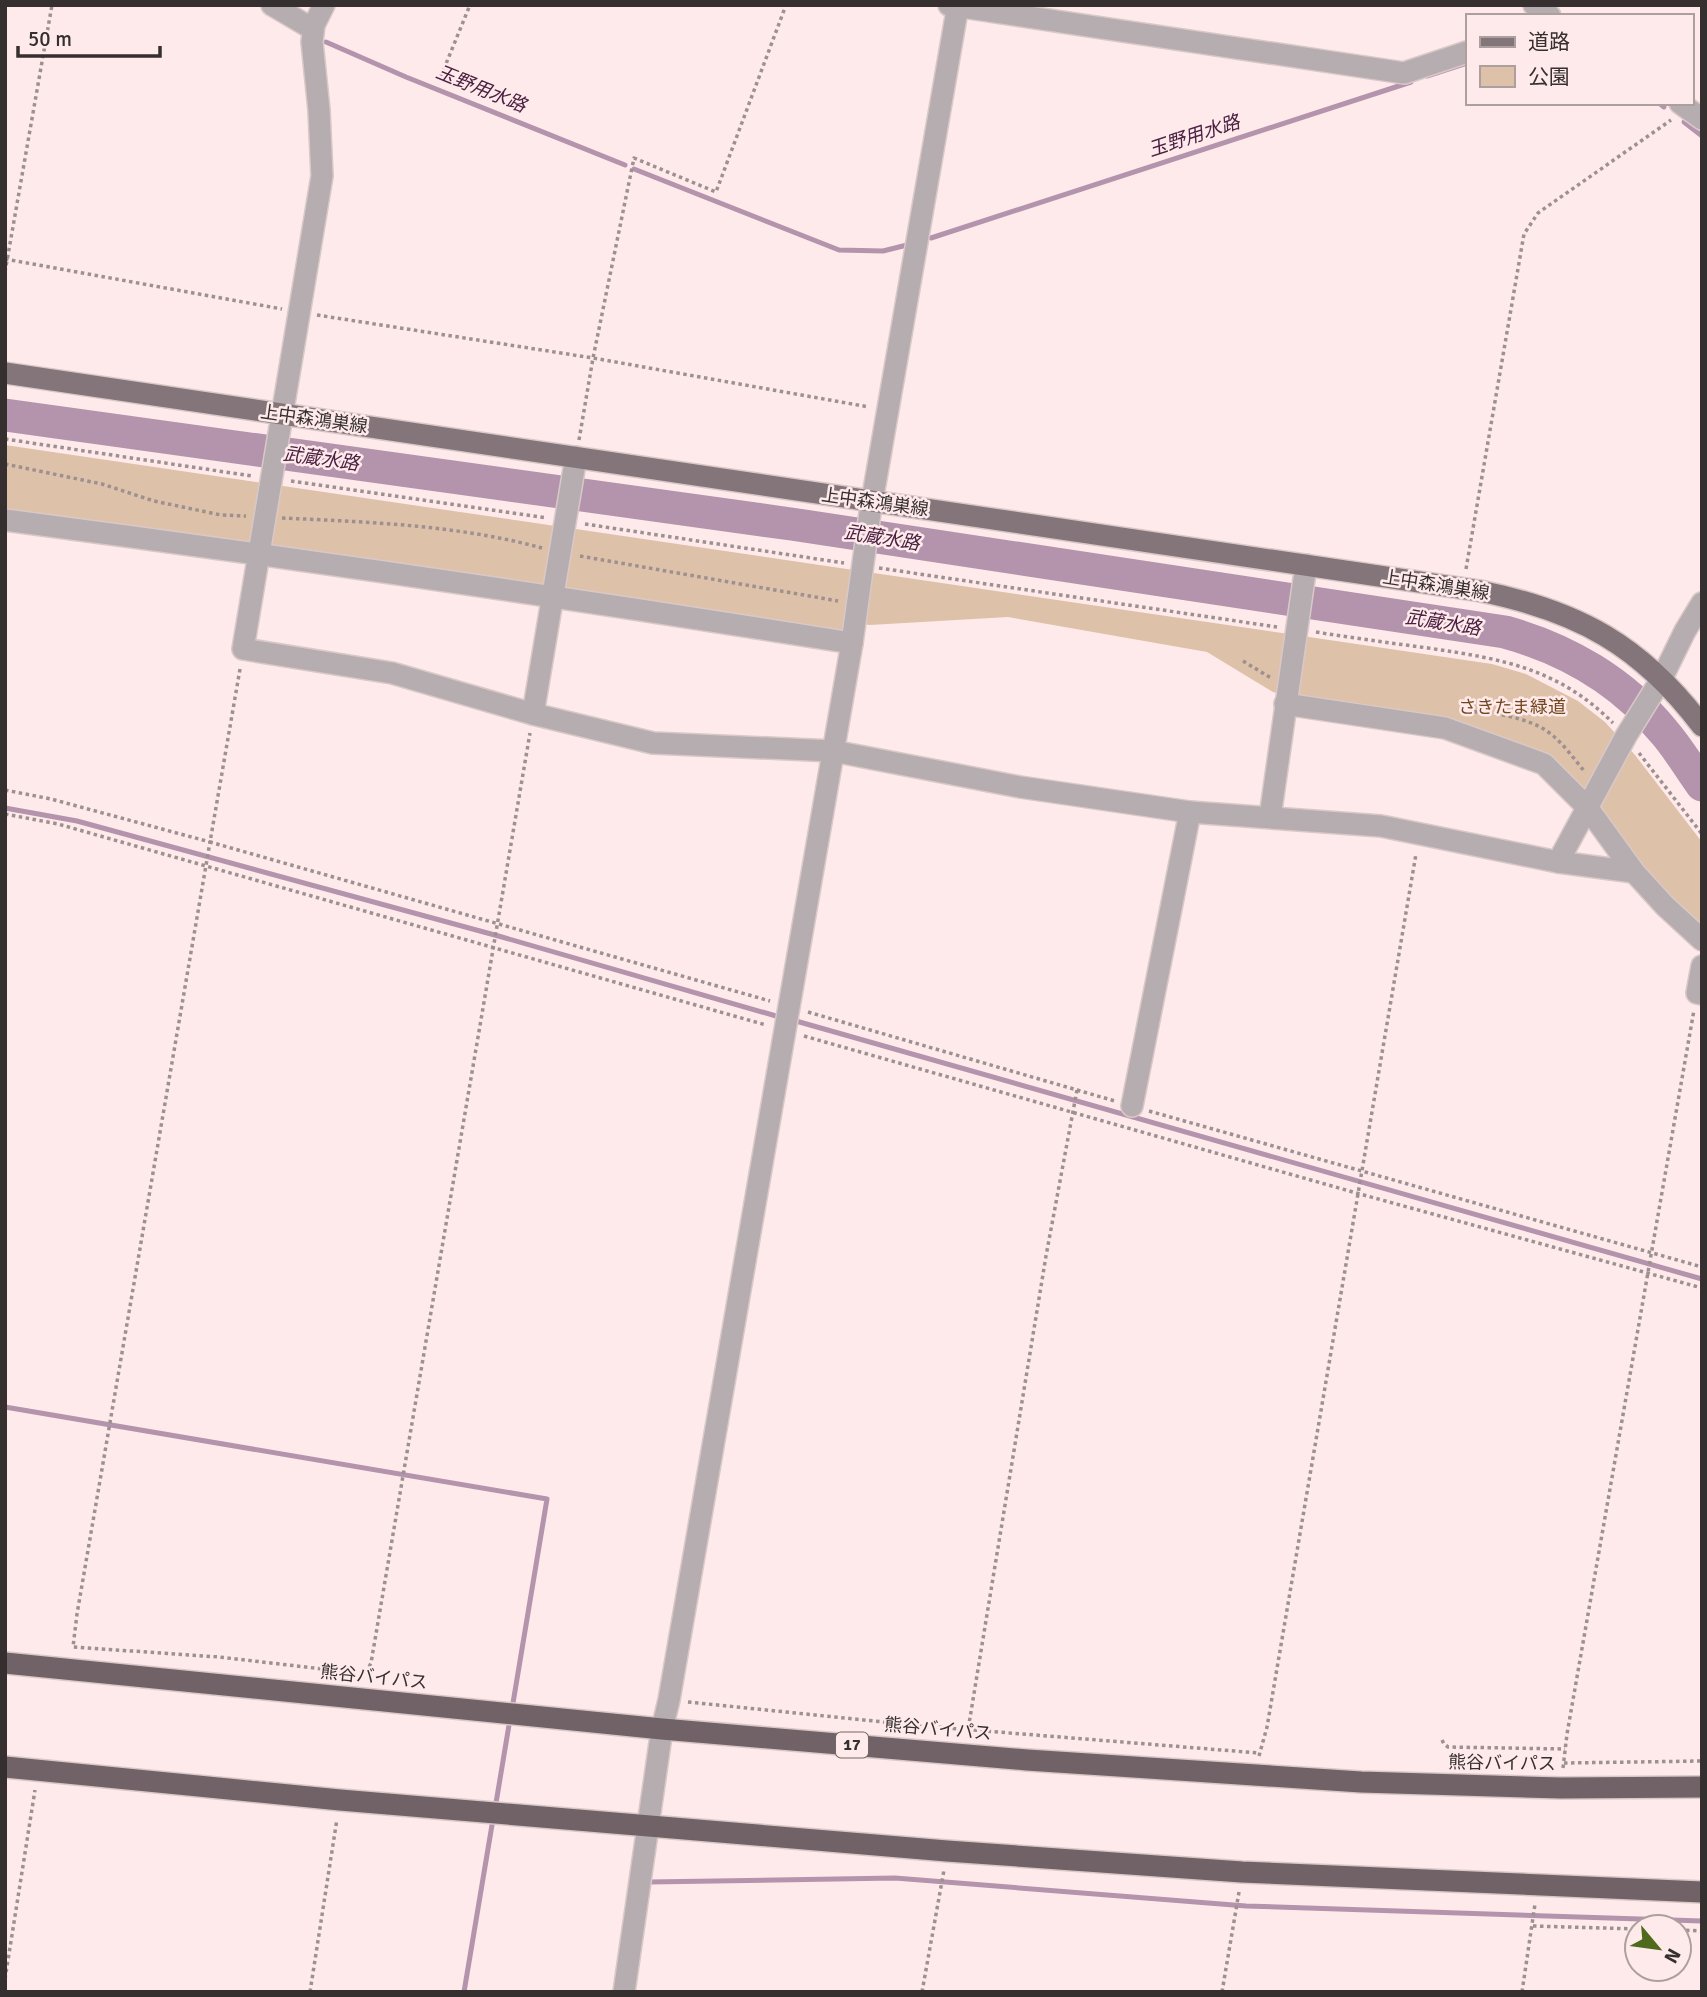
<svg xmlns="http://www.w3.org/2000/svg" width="1707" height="1997" font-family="Signika,'Noto Sans JP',sans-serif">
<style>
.green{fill:#dec1a9}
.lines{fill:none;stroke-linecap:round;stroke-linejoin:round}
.stream{stroke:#b494ac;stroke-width:5}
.river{stroke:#b494ac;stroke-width:33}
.minor-casing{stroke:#dac8c8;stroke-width:24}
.major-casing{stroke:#dac8c8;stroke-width:24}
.highway-casing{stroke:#dac8c8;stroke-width:24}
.path{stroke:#9d9090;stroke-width:3.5;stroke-dasharray:3.5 3.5;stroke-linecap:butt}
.minor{stroke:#b5adaf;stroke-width:21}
.major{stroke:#83757a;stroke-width:21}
.highway{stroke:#716267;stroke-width:21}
.labels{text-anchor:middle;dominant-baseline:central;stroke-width:5;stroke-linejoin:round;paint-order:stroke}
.shield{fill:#feeaea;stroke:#726767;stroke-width:2}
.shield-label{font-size:16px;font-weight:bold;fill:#362f2f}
.street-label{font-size:18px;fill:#362f2f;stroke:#feeaea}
.park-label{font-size:18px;fill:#72471e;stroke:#feeaea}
.water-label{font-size:19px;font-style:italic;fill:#4b2143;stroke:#feeaea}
</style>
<rect width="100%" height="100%" fill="#feeaea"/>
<!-- green -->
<polygon class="green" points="5,445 1492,664 1526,674 1578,701 1605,722 1635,755 1702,842 1702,932 1544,758 1273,692 1207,652 1008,617 870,625 846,622 844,633 5,510"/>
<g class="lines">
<!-- stream -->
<g class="stream">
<polyline points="326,42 406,77 625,165"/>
<polyline points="1427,76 1467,63"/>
<polyline points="1659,103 1664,107"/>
<polyline points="1684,122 1702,136"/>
<polyline points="634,169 839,250 883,251 907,245"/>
<polyline points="931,238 1411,82"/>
<polyline points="5,808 77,821 502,937 776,1016"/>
<polyline points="796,1021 1702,1279"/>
<polyline points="5,1407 547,1499 512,1709"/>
<polyline points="495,1809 510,1719"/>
<polyline points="648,1884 649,1882 895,1878 1246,1906 1702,1921"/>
<polyline points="464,1992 493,1819"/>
</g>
<!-- river -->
<path class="river" d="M 5,415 L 791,524 L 1505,632 C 1567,649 1623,682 1664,732 C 1678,748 1689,767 1702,785"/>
<!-- minor casing -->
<g class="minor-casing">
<g id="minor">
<polyline points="272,5 306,25 314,25"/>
<polyline points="324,5 314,25 312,42 319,110 322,176 243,649 392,673 533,714 653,743 833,751 1020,787 1190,812 1381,826 1558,862 1634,872"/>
<polyline points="949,5 1404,73 1467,52"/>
<polyline points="1534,5 1550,16"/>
<polyline points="1680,103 1702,119"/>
<path d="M 5,520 C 288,557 570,598 852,643"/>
<polyline points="1285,704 1445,728 1544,764 1587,807 1634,872 1665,906 1702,940"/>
<polyline points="533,714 576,457"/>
<polyline points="1270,817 1306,565"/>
<polyline points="1558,862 1626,736 1662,678 1685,631 1702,603"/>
<polyline points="1702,966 1697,993 1702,994"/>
<polyline points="1132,1106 1190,812"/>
<polyline points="624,1992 662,1729 669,1700 852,643 870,513 958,5"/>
</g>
</g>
<!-- major casing -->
<g class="major-casing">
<path id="major" d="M 5,373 L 1480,591 C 1578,611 1641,645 1702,726"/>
</g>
<!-- highway casing -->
<g class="highway-casing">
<g id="highway">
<polyline points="5,1663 662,1729 1027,1760 1361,1782 1561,1788 1702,1787"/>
<polyline points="5,1767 340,1800 947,1851 1242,1872 1702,1892"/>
</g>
</g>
<!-- path -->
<g class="path">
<polyline points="441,76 470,5"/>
<polyline points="5,259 282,309"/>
<polyline points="5,272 52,5"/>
<polyline points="317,315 593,358 869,407"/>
<polyline points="5,439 252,476"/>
<polyline points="579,440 593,358 634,158 716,192 786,5"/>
<polyline points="5,464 102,484 154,501 221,515 246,516"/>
<polyline points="291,481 547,518"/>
<path d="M 282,518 C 369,522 458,525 542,548"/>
<polyline points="585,524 844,563"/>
<polyline points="580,556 838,601"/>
<polyline points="879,568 1277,627"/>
<polyline points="1466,569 1524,234 1538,213 1671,120"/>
<path d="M 1316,632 C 1353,638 1390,643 1428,648 C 1502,659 1558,668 1613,723"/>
<polyline points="1243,661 1271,678"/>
<polyline points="240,669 210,842 770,1001"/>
<path d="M 1460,711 C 1488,712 1518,715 1542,728 C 1560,738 1573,758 1585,772"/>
<polyline points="1639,753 1702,834"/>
<polyline points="5,790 51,799 210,842 77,1614 73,1647 219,1657 366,1674"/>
<polyline points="5,814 58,824 766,1025"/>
<polyline points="808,1012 1077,1090 1046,1256 968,1730"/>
<polyline points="804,1036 1360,1194 1702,1288"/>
<polyline points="1077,1090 1115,1101"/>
<polyline points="1149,1111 1702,1267"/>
<polyline points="366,1673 371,1663 530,733"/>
<polyline points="688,1702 923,1726 1259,1753"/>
<polyline points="1442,1740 1444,1744 1448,1747 1565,1749"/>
<polyline points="1259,1756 1267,1727 1416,854"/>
<polyline points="1564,1763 1702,1761"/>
<polyline points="1563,1768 1567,1734 1694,1010"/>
<polyline points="1533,1926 1637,1929"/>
<polyline points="1679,1930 1702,1931"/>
<polyline points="5,1979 35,1790"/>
<polyline points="310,1992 337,1819"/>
<polyline points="922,1992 944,1870"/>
<polyline points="1222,1992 1239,1892"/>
<polyline points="1522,1992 1535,1904"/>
</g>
<!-- minor -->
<use href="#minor" class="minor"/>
<!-- major -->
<use href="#major" class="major"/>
<!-- highway -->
<use href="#highway" class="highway"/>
</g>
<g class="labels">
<!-- shield labels -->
<rect class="shield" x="836" y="1732.5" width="32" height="25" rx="5"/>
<g class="shield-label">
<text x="852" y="1745">17</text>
</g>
<!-- street labels -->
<g class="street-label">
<text transform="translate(314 419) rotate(8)">上中森鴻巣線</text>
<text transform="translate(875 502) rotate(8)">上中森鴻巣線</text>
<text transform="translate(1436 585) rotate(9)">上中森鴻巣線</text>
<text transform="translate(374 1677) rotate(6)">熊谷バイパス</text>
<text transform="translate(938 1729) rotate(5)">熊谷バイパス</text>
<text transform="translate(1502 1763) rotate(1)">熊谷バイパス</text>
</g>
<!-- park labels -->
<g class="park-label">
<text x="1512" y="707">さきたま緑道</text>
</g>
<!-- water labels -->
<g class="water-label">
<text transform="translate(481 89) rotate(22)">玉野用水路</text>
<text transform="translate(1194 136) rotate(-18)">玉野用水路</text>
<text transform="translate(321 459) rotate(8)">武蔵水路</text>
<text transform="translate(882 538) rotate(9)">武蔵水路</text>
<text transform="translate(1443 623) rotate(9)">武蔵水路</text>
</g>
</g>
<!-- border -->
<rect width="1707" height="1997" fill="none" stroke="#362f2f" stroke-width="14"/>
<!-- legend -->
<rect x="1466" y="14" width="228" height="91" fill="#feeaea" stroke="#ae9f9f" stroke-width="2"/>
<rect x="1480" y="37" width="35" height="10" fill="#83757a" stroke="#ae9f9f" stroke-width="2"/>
<text x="1528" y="49" font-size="21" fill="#362f2f">道路</text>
<rect x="1480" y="66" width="35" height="21" fill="#dec1a9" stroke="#ae9f9f" stroke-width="2"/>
<text x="1528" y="84" font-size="21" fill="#362f2f">公園</text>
<!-- north arrow -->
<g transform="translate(1658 1948) rotate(119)"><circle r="33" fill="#feeaea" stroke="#ae9f9f" stroke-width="2"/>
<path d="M0-5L12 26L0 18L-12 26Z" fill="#4f6a1c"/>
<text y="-10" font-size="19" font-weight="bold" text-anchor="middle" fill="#362f2f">N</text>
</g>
<!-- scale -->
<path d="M18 46v10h142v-10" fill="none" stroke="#362f2f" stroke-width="3.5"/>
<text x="28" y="46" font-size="21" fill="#362f2f" stroke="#feeaea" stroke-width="5" paint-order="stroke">50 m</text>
</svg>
